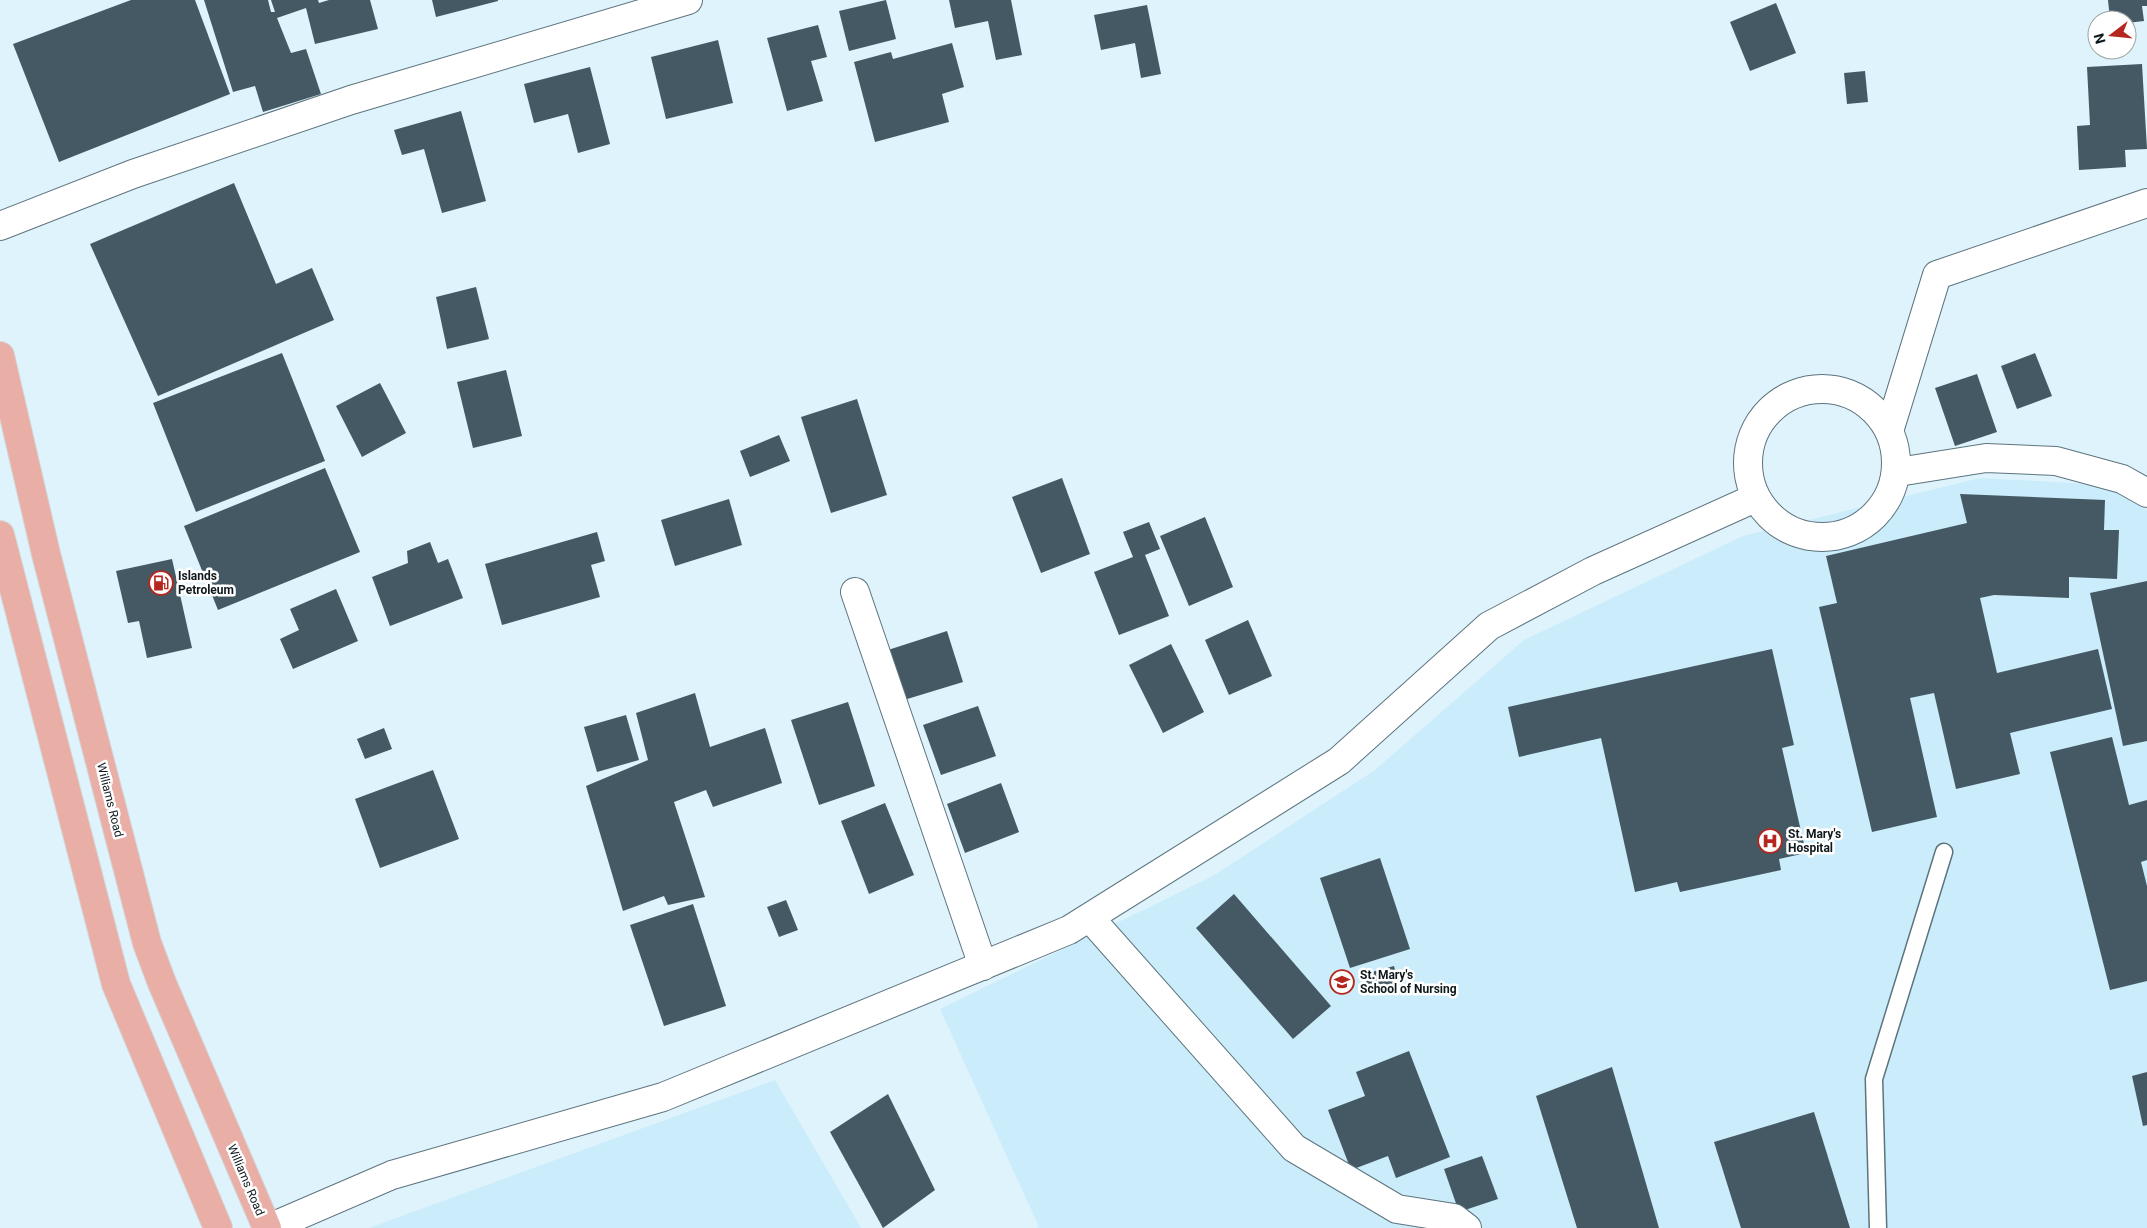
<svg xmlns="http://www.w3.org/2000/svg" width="2147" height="1228" font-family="Roboto,sans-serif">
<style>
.built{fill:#caecfb}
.building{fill:#445963}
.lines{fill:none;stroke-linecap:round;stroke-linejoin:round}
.lane-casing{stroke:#5d747e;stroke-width:19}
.street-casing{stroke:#5d747e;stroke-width:30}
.primary-casing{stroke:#d4d5d6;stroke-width:30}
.lane{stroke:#fff;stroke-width:16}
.street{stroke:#fff;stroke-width:28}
.primary{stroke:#e9aea6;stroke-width:28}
.labels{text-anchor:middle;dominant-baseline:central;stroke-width:5;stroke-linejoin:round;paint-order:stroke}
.poi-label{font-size:12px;font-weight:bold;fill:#0f181c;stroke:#fff;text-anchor:start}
.street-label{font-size:12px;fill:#0f181c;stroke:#fff}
</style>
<rect width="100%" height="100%" fill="#dff3fd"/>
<!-- built -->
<g class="built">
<polygon points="1980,478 2107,485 2147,510 2147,1228 1036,1228 1039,1227 940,1009 1213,876 1375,770 1524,640 1743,536"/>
<polygon points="775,1080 861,1228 369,1228"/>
</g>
<!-- building -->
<g class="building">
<polygon points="131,0 195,0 230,94 59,162 13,44"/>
<polygon points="204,0 268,0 271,12 275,12 271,0 318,0 319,3 329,0 370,0 378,29 315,44 306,8 277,18 291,53 306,49 321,94 263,112 255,86 233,92"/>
<polygon points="432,0 498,0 498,1 436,17"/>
<polygon points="886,0 896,39 849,51 839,11"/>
<polygon points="949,0 1011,0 1022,55 996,60 988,21 955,28"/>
<polygon points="2108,0 2147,0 2147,6 2142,6 2144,21 2127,23 2127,20 2110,20"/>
<polygon points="1776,3 1796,53 1750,71 1730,22"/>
<polygon points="1147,5 1161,74 1141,78 1135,43 1101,50 1094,15"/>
<polygon points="818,25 827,57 811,61 823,101 787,111 767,38"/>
<polygon points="718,40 733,103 666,119 651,57"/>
<polygon points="952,43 964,87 942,94 949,122 875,142 854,62 891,52 893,59"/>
<polygon points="2142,64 2147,149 2125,150 2126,167 2079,170 2077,126 2090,125 2087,67"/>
<polygon points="590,67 610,144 578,153 568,114 534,123 524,84"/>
<polygon points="1865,71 1868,102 1847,104 1844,73"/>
<polygon points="461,111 486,201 442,213 424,149 402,155 394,130"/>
<polygon points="234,183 276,284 312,268 334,320 158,396 90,244"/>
<polygon points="476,287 489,339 447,349 436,297"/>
<polygon points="282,353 325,461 196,512 153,403"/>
<polygon points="2035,353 2052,396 2017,409 2001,366"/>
<polygon points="506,370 522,436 473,448 457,382"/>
<polygon points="1977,374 1997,432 1955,446 1935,388"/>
<polygon points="380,383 406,433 362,457 336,406"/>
<polygon points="857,399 887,495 831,513 801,417"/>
<polygon points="779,435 790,461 750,477 740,451"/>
<polygon points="325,468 360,552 218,610 184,526"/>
<polygon points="1062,478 1090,554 1041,573 1012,497"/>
<polygon points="1960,494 2105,500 2104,530 2119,530 2117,579 2069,577 2069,598 1994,595 1980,598 1997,673 2098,649 2112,709 2010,733 2020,774 1956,789 1934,693 1910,698 1937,817 1872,832 1819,607 1837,603 1826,556 1967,523"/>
<polygon points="729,499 742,545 675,566 661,520"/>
<polygon points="1205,517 1233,587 1189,606 1160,536"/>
<polygon points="1149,522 1160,549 1145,555 1169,616 1119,635 1094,572 1133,557 1123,532"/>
<polygon points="597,532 605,561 591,565 600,597 502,625 485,564"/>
<polygon points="430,542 438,563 448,559 463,598 390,626 372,577 408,563 407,551"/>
<polygon points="172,559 192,648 147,658 139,621 128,623 116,571"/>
<polygon points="2147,581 2147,741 2123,746 2090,593"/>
<polygon points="336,589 358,641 293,669 280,639 299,630 290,609"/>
<polygon points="1248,620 1272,676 1229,695 1205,640"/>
<polygon points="947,631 963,682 904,700 888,650"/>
<polygon points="1171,644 1204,712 1163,733 1129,665"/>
<polygon points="1772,649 1794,745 1782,748 1806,853 1779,859 1781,870 1680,892 1677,882 1635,892 1601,738 1519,757 1508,707"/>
<polygon points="695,693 710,747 765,728 782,783 713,807 706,790 674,802 705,897 668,905 664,896 623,911 586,786 648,760 636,713"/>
<polygon points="848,702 875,786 819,805 791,720"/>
<polygon points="978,706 996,756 941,775 923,725"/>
<polygon points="626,715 639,760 597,772 584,727"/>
<polygon points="384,728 392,749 365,759 357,739"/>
<polygon points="2112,737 2129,805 2147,800 2147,860 2141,862 2147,886 2147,981 2110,990 2050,752"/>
<polygon points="433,770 459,839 380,868 355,799"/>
<polygon points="1001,783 1019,832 965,853 947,804"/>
<polygon points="885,803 914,875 869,894 841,821"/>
<polygon points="1380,858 1410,949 1350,968 1320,878"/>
<polygon points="1234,894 1331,1006 1293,1039 1196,928"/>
<polygon points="786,900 798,930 779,937 767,907"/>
<polygon points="693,904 726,1006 664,1026 630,925"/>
<polygon points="1394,966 1399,985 1370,993 1364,974"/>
<polygon points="1409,1051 1450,1157 1396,1178 1388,1156 1351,1170 1328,1110 1365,1096 1356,1072"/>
<polygon points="1612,1067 1659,1228 1577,1228 1536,1096"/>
<polygon points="2147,1072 2147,1125 2143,1126 2132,1076"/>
<polygon points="888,1094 935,1190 883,1228 830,1132"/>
<polygon points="1814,1112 1850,1228 1741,1228 1714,1142"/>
<polygon points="1482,1156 1498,1199 1459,1212 1444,1169"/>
</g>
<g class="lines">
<!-- lane casing -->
<g class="lane-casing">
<polyline id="lane" points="1878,1228 1874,1079 1944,852"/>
</g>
<!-- street casing -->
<g class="street-casing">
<g id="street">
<polyline points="0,226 133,174 351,100 688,0"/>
<circle cx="1822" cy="463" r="74"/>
<polyline points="1890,428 1937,275 2147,203"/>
<polyline points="1898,472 1986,458 2056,461 2122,479 2147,493"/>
<polyline points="855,592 983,966"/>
<polyline points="1090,918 1294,1148 1397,1209 1454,1218 1467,1228"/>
<polyline points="269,1228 392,1175 663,1097 1069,930 1339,761 1489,626 1593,571 1755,498"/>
</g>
</g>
<!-- primary casing -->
<g class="primary-casing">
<g id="primary">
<polyline points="0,356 46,554 147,943 162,983 267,1228"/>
<polyline points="0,535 116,984 218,1228"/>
</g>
</g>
<!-- lane -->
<use href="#lane" class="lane"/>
<!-- street -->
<use href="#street" class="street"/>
<!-- primary -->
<use href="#primary" class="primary"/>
</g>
<!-- icons -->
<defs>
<g id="fuel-ring" transform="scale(1.25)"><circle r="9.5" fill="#fff" stroke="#b5261e" stroke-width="1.5"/><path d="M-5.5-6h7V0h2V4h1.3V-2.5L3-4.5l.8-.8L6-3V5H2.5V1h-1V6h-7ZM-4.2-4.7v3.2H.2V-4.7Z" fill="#b5261e"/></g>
<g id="hospital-ring" transform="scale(1.25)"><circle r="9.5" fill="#fff" stroke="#b5261e" stroke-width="1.5"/><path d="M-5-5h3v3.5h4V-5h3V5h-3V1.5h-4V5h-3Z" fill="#b5261e"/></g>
<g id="university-ring" transform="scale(1.25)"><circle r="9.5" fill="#fff" stroke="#b5261e" stroke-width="1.5"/><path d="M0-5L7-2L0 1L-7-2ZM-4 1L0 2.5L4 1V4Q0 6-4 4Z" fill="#b5261e"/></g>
</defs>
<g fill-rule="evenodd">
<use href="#fuel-ring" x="161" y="583"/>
<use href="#hospital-ring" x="1770" y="841"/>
<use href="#university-ring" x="1342" y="982"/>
</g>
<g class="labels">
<!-- poi labels -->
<g class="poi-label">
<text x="178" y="576">Islands<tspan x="178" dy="14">Petroleum</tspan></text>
<text x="1788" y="834">St. Mary's<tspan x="1788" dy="14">Hospital</tspan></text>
<text x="1360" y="975">St. Mary's<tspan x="1360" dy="14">School of Nursing</tspan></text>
</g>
<!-- street labels -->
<g class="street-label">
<text transform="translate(110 800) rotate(76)">Williams Road</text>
<text transform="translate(246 1180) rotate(67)">Williams Road</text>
</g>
</g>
<!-- north arrow -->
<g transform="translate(2112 35) rotate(254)"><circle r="24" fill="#ffffff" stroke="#9fa3a4"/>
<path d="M0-4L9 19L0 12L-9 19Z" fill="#b5261e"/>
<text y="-8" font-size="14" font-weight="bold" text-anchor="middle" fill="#0f181c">N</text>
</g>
</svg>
